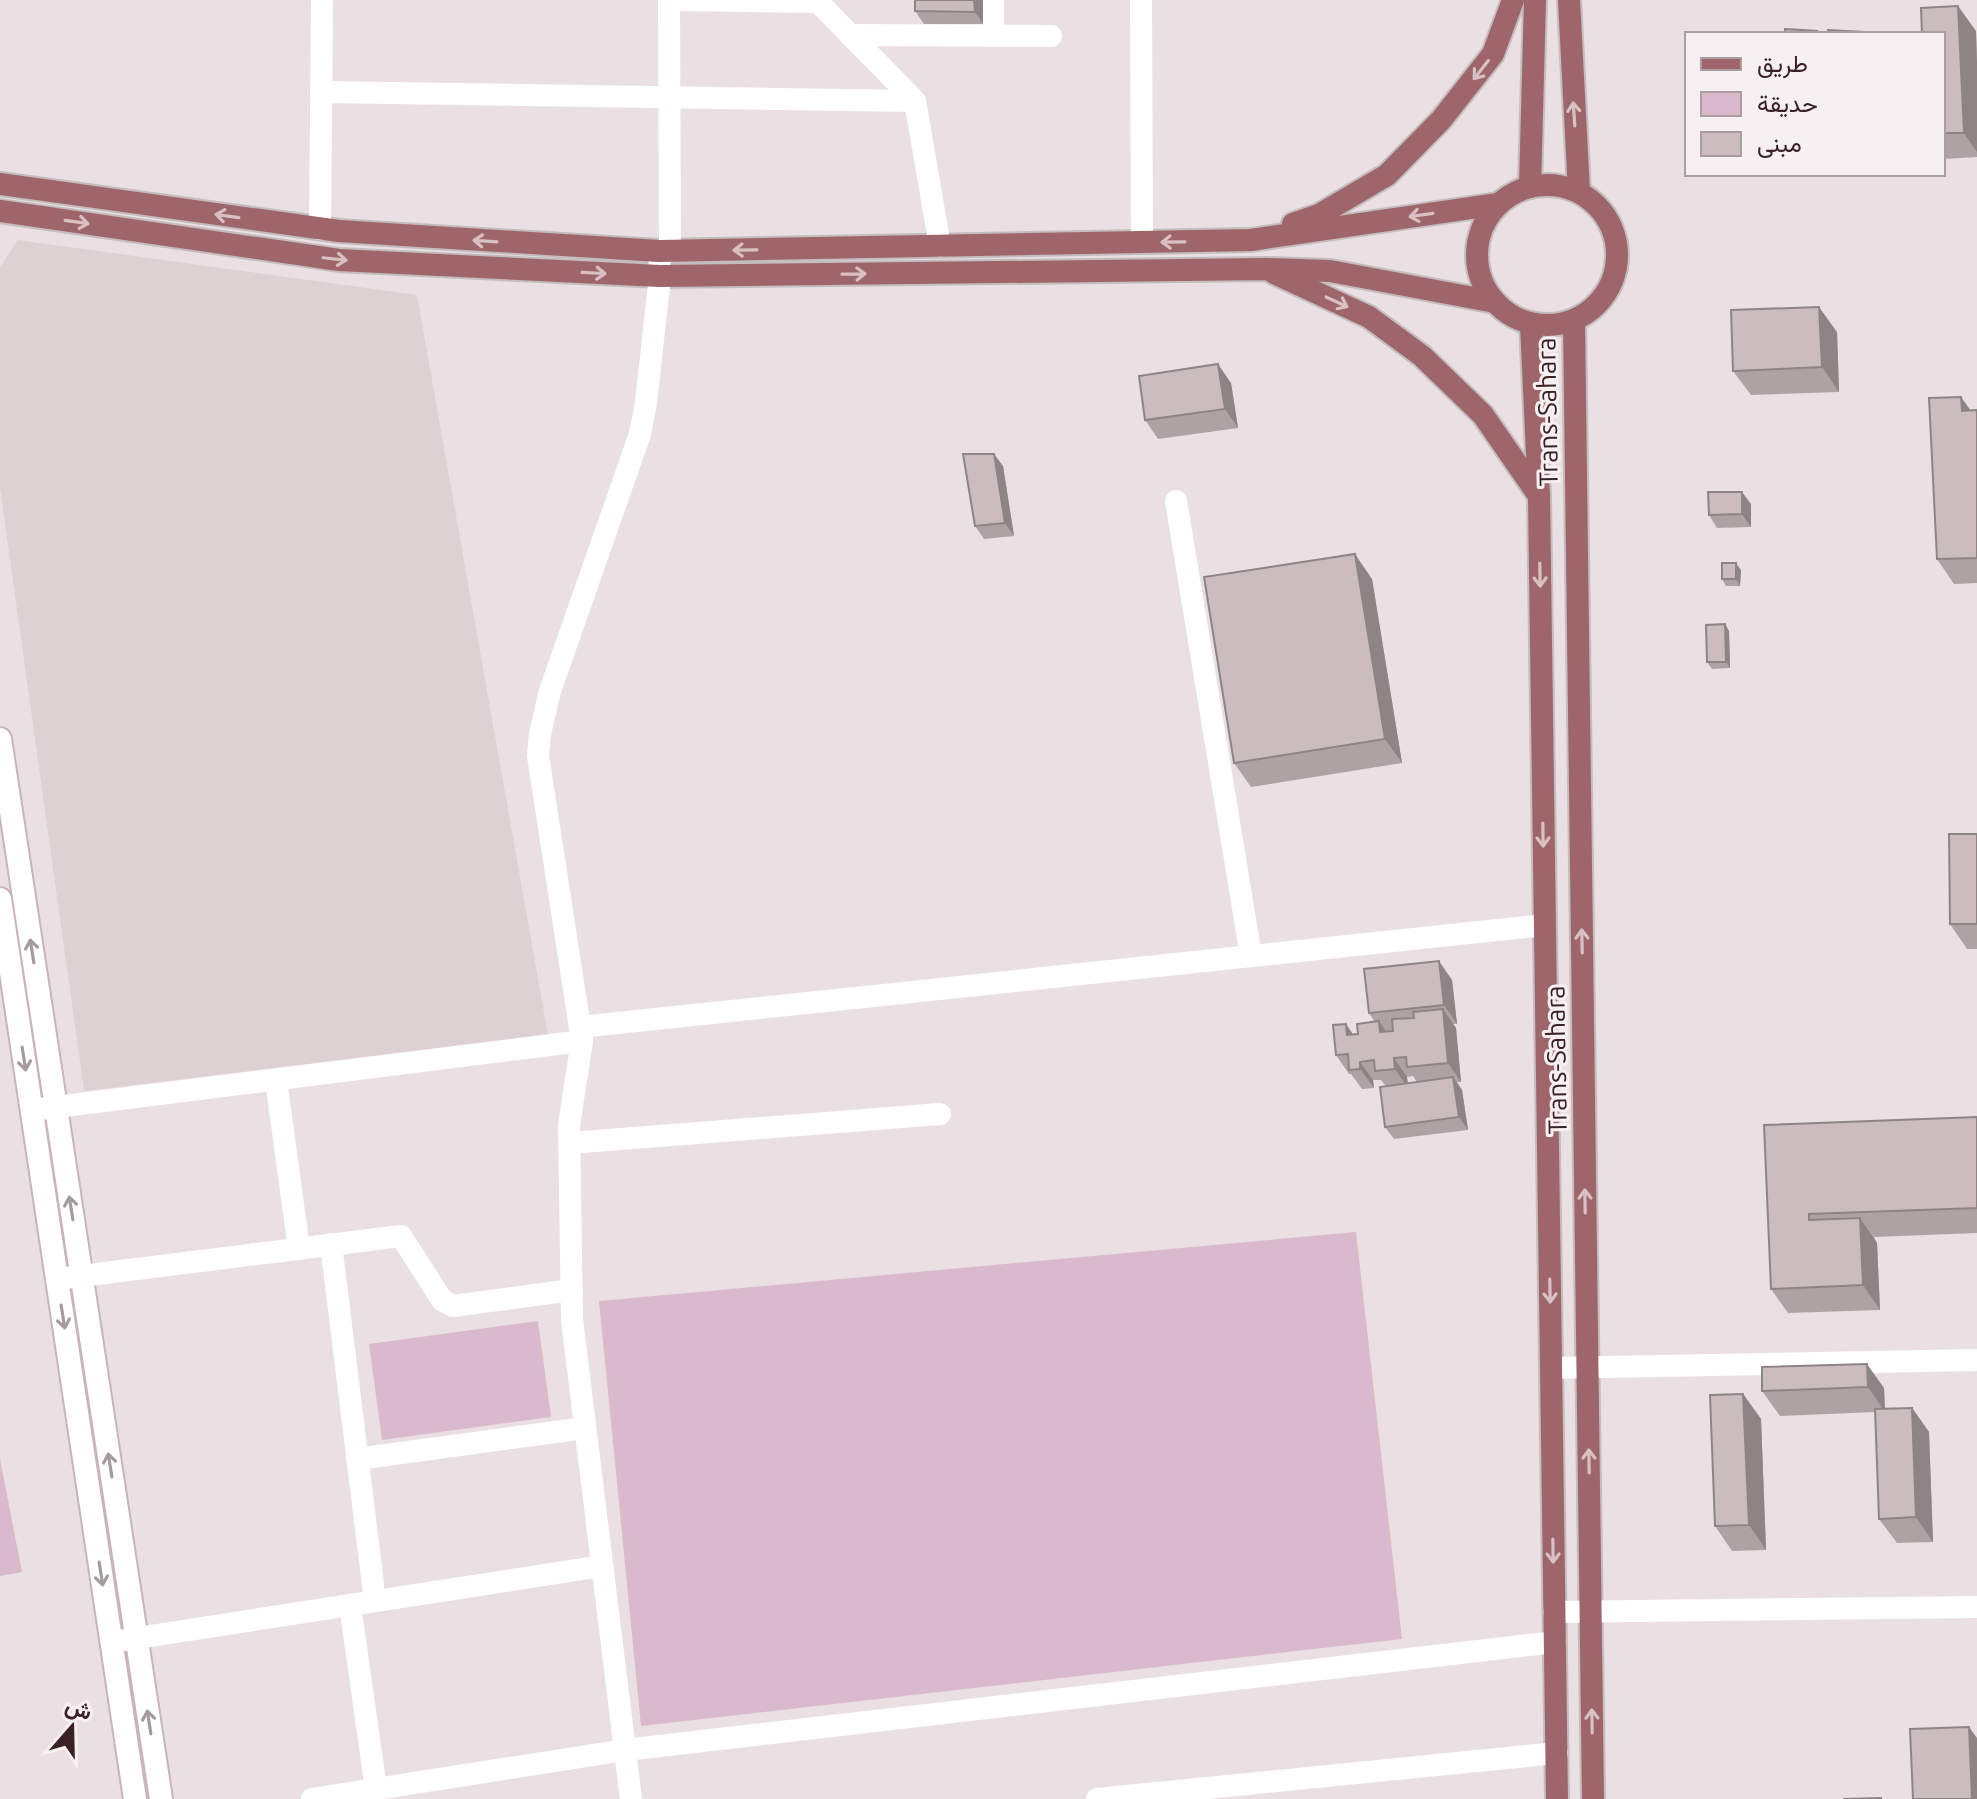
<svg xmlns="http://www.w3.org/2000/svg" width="1977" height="1799" font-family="Ubuntu,Vazirmatn,sans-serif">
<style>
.built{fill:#ded1d4}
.green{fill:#dbb9cc}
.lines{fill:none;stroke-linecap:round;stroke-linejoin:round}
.secondary-casing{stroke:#c9b4b8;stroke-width:26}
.primary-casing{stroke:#c4bcbd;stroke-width:26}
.minor{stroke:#fff;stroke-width:22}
.secondary{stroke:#fff;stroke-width:22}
.primary{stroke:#9e666b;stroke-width:22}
.wall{fill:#afa2a5;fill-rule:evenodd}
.shaded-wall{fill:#8e8486}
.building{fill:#cbbcc0;stroke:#8e8486;stroke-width:2}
.oneway{stroke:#d8c0c3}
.oneway2{stroke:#a69b9c}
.labels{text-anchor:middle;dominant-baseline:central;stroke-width:6;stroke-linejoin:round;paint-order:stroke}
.street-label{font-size:26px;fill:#392124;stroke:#f7f0f2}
</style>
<rect width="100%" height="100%" fill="#eae0e3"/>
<!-- built -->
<polygon class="built" points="18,240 417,295 548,1035 84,1091 0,488 0,267"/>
<!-- green -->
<g class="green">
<polygon points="1356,1232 1402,1639 641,1726 599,1301"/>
<polygon points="538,1321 551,1417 382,1440 369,1344"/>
<polygon points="0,1459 22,1572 0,1576"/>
</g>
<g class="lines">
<!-- secondary casing -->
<g class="secondary-casing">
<g id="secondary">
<polyline points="0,739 161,1799"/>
<polyline points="0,899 135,1799"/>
</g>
</g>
<!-- primary casing -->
<g class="primary-casing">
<g id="primary">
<polyline points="1569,0 1579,192"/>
<polyline points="0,184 339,231 659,251 1251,240 1498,204"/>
<circle cx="1547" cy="255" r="70"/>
<polyline points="1530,187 1535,0"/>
<polyline points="0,211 339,260 660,276 1266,269 1330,271 1495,302"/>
<polyline points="1293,224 1319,215 1387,175 1441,120 1493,54 1513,0"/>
<polyline points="1274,273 1369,317 1422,356 1483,415 1539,496"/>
<polyline points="1574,321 1593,1799"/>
<polyline points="1531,324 1539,497 1557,1799"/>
</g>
</g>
<!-- minor -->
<g class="minor">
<polyline points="669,0 670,251"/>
<polyline points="675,0 818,2 915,101 940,246"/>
<polyline points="1141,0 1142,242"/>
<polyline points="850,35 1051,36"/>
<polyline points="993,36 993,0"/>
<polyline points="321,92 915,101"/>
<polyline points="320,229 322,0"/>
<polyline points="1176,501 1251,956"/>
<polyline points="580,1027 1545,925"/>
<polyline points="276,1080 299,1249"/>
<polyline points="40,1109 582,1041"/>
<polyline points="570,1143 940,1114"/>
<polyline points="331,1244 375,1601"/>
<polyline points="57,1279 401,1236 442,1300 453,1306 572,1290"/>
<polyline points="1551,1368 1977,1360"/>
<polyline points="357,1459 585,1428"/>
<polyline points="350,1605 376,1789"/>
<polyline points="1554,1612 1977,1607"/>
<polyline points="112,1642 602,1566"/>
<polyline points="312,1799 625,1750 1555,1642"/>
<polyline points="631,1799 572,1320 569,1125 582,1041 538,756 540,734 550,691 640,434 646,403 660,276 659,251"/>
<polyline points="1097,1799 1557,1753"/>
</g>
<!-- secondary -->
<use href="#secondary" class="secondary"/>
<!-- primary -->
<use href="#primary" class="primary"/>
</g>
<!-- wall -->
<g class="wall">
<polygon points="915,0 983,0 983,24 924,24 915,11"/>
<polygon points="1976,31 1977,64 1977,157 1944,159 1943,34"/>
<polygon points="1837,332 1839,392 1751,395 1733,371"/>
<polygon points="1231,383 1238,428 1158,439 1145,420"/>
<polygon points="1961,397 1971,411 1977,410 1977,583 1954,584 1937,559"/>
<polygon points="1003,466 1014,536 984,539 975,526"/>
<polygon points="1751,504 1751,527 1717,528 1709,515"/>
<polygon points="1741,570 1740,586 1726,586 1722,579"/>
<polygon points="1372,579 1402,763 1251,787 1234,763"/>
<polygon points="1729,631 1730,668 1712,669 1707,662"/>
<polygon points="1977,834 1977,949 1967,949 1950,924"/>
<path d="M 1452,980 L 1457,1024 L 1453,1024 L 1456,1028 L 1461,1082 L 1457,1082 L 1462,1090 L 1468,1130 L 1394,1139 L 1385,1127 L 1386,1086 L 1381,1080 L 1373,1080 L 1374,1088 L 1362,1089 L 1351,1074 L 1349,1074 L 1336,1055 L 1353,1034 L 1358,1034 L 1375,1022 L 1369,1013 ZM 1413,1076 L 1417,1082 L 1408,1083 L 1407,1077 Z"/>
<polygon points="1977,1117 1977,1233 1874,1237 1877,1243 1880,1310 1788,1313 1771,1289 1764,1125"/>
<polygon points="1762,1367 1884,1388 1885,1409 1912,1408 1929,1432 1933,1542 1897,1543 1879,1519 1875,1412 1780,1416 1762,1391"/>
<polygon points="1743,1394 1761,1419 1766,1550 1732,1551 1715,1526"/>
</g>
<!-- shaded-wall -->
<g class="shaded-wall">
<polygon points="974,0 983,0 983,24 975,12"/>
<polygon points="1958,6 1976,31 1977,64 1977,152 1964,133"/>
<polygon points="1819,307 1837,332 1839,392 1822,367"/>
<polygon points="1218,364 1231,383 1238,428 1225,409"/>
<polygon points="1961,397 1977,420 1962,411"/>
<polygon points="994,454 1003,466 1014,536 1005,523"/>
<polygon points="1742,492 1751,504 1751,527 1742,514"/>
<polygon points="1355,554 1372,579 1402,763 1385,739"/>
<polygon points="1736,563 1741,570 1740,586 1736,579"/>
<polygon points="1725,624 1729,631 1730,668 1726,662"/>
<polygon points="1439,961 1452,980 1457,1024 1444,1005"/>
<polygon points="1443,1009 1456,1028 1461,1082 1448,1063"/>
<polygon points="1379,1021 1392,1040 1380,1032"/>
<polygon points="1346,1024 1359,1043 1347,1035"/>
<polygon points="1394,1058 1407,1077 1408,1088 1395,1069"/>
<polygon points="1360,1062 1373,1080 1374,1088 1360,1069"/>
<polygon points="1453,1077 1462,1090 1468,1130 1459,1117"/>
<polygon points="1860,1218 1877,1243 1880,1310 1863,1285"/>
<polygon points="1867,1364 1884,1388 1885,1412 1868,1387"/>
<polygon points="1743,1394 1761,1419 1766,1550 1749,1525"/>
<polygon points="1912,1408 1929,1432 1933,1542 1916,1517"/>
<polygon points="1969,1727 1977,1738 1977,1799 1972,1799"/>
</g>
<!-- building -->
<g class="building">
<polygon points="915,0 974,0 975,12 915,11"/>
<polygon points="1958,6 1964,133 1943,133 1943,34 1922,34 1921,8"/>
<polygon points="1785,29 1817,31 1817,34 1785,34"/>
<polygon points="1828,30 1863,32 1863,34 1828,34"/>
<polygon points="1819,307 1822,367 1733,371 1731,310"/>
<polygon points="1218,364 1225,409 1145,420 1139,376"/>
<polygon points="1961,397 1962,411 1977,410 1977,558 1937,559 1929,398"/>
<polygon points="963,454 994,454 1005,523 975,526"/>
<polygon points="1708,492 1742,492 1742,514 1709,515"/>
<polygon points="1355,554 1385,739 1234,763 1204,577"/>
<rect x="1722" y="563" width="14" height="16"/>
<polygon points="1725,624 1726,662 1707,662 1706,625"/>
<polygon points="1949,834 1977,834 1977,924 1950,924"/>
<polygon points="1439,961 1444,1005 1369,1013 1364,969"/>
<polygon points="1443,1009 1448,1063 1407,1067 1406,1057 1394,1058 1395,1069 1375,1071 1374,1060 1360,1062 1360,1069 1349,1070 1348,1054 1336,1055 1333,1025 1346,1024 1347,1035 1358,1034 1357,1024 1379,1021 1380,1032 1393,1031 1392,1019 1414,1018 1413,1012"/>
<polygon points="1453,1077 1459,1117 1385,1127 1380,1087"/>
<polygon points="1977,1117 1977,1208 1809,1214 1809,1220 1860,1218 1863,1285 1771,1289 1764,1125"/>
<polygon points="1867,1364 1868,1387 1762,1391 1762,1367"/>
<polygon points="1743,1394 1749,1525 1715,1526 1710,1395"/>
<polygon points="1912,1408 1916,1517 1879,1519 1875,1409"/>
<polygon points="1969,1727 1972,1799 1913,1799 1910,1729"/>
<polygon points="1881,1798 1881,1799 1843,1799"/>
</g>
<!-- one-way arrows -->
<defs><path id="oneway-shaft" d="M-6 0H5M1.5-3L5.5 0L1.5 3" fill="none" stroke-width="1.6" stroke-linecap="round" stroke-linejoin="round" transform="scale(2)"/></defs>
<g class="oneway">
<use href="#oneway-shaft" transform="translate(1481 70) rotate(128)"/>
<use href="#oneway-shaft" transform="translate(1574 114) rotate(-94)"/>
<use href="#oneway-shaft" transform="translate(1421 215) rotate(172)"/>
<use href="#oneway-shaft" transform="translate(227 216) rotate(-172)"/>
<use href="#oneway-shaft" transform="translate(77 222) rotate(8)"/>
<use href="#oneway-shaft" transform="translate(485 241) rotate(-176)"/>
<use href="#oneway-shaft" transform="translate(1173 242) rotate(179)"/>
<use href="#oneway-shaft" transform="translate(745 250) rotate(179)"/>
<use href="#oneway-shaft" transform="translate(335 259) rotate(6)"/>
<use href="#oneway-shaft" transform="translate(594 273) rotate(3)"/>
<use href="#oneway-shaft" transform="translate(854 274) rotate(-1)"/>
<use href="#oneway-shaft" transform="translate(1337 302) rotate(25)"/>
<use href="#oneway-shaft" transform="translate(1540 575) rotate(89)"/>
<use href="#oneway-shaft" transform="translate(1543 835) rotate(89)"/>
<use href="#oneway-shaft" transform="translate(1582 941) rotate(-91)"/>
<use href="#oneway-shaft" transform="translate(1585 1201) rotate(-91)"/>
<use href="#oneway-shaft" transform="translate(1550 1291) rotate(89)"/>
<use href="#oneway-shaft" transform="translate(1589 1461) rotate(-91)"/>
<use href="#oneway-shaft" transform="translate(1553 1551) rotate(89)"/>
<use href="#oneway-shaft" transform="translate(1592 1721) rotate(-91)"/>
</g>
<g class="oneway2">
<use href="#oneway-shaft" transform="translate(32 951) rotate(-99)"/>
<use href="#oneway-shaft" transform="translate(24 1059) rotate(81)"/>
<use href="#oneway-shaft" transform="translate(71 1208) rotate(-99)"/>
<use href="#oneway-shaft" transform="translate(63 1317) rotate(81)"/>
<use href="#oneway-shaft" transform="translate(110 1465) rotate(-99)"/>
<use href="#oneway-shaft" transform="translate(101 1574) rotate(81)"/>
<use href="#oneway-shaft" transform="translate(149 1722) rotate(-99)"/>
</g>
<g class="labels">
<!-- street labels -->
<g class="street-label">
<text transform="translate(1547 412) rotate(-91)">Trans-Sahara</text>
<text transform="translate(1556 1060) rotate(-91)">Trans-Sahara</text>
</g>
</g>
<!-- legend -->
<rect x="1685" y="32" width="260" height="144" fill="#f7f0f2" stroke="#ab9da0" stroke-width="2"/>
<rect x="1701" y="58" width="40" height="12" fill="#9e666b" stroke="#ab9da0" stroke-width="2"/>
<text x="1757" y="72" font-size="24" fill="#392124">طريق</text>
<rect x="1701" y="92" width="40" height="24" fill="#dbb9cc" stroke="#ab9da0" stroke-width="2"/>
<text x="1757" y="112" font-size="24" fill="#392124">حديقة</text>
<rect x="1701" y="132" width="40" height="24" fill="#cbbcc0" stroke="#ab9da0" stroke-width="2"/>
<text x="1757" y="152" font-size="24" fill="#392124">مبنى</text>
<!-- north arrow -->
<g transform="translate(72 1727) rotate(20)" stroke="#f7f0f2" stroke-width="6" paint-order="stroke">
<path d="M0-6L14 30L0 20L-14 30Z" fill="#392124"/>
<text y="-12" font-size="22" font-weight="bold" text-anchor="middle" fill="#392124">ش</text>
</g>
</svg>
